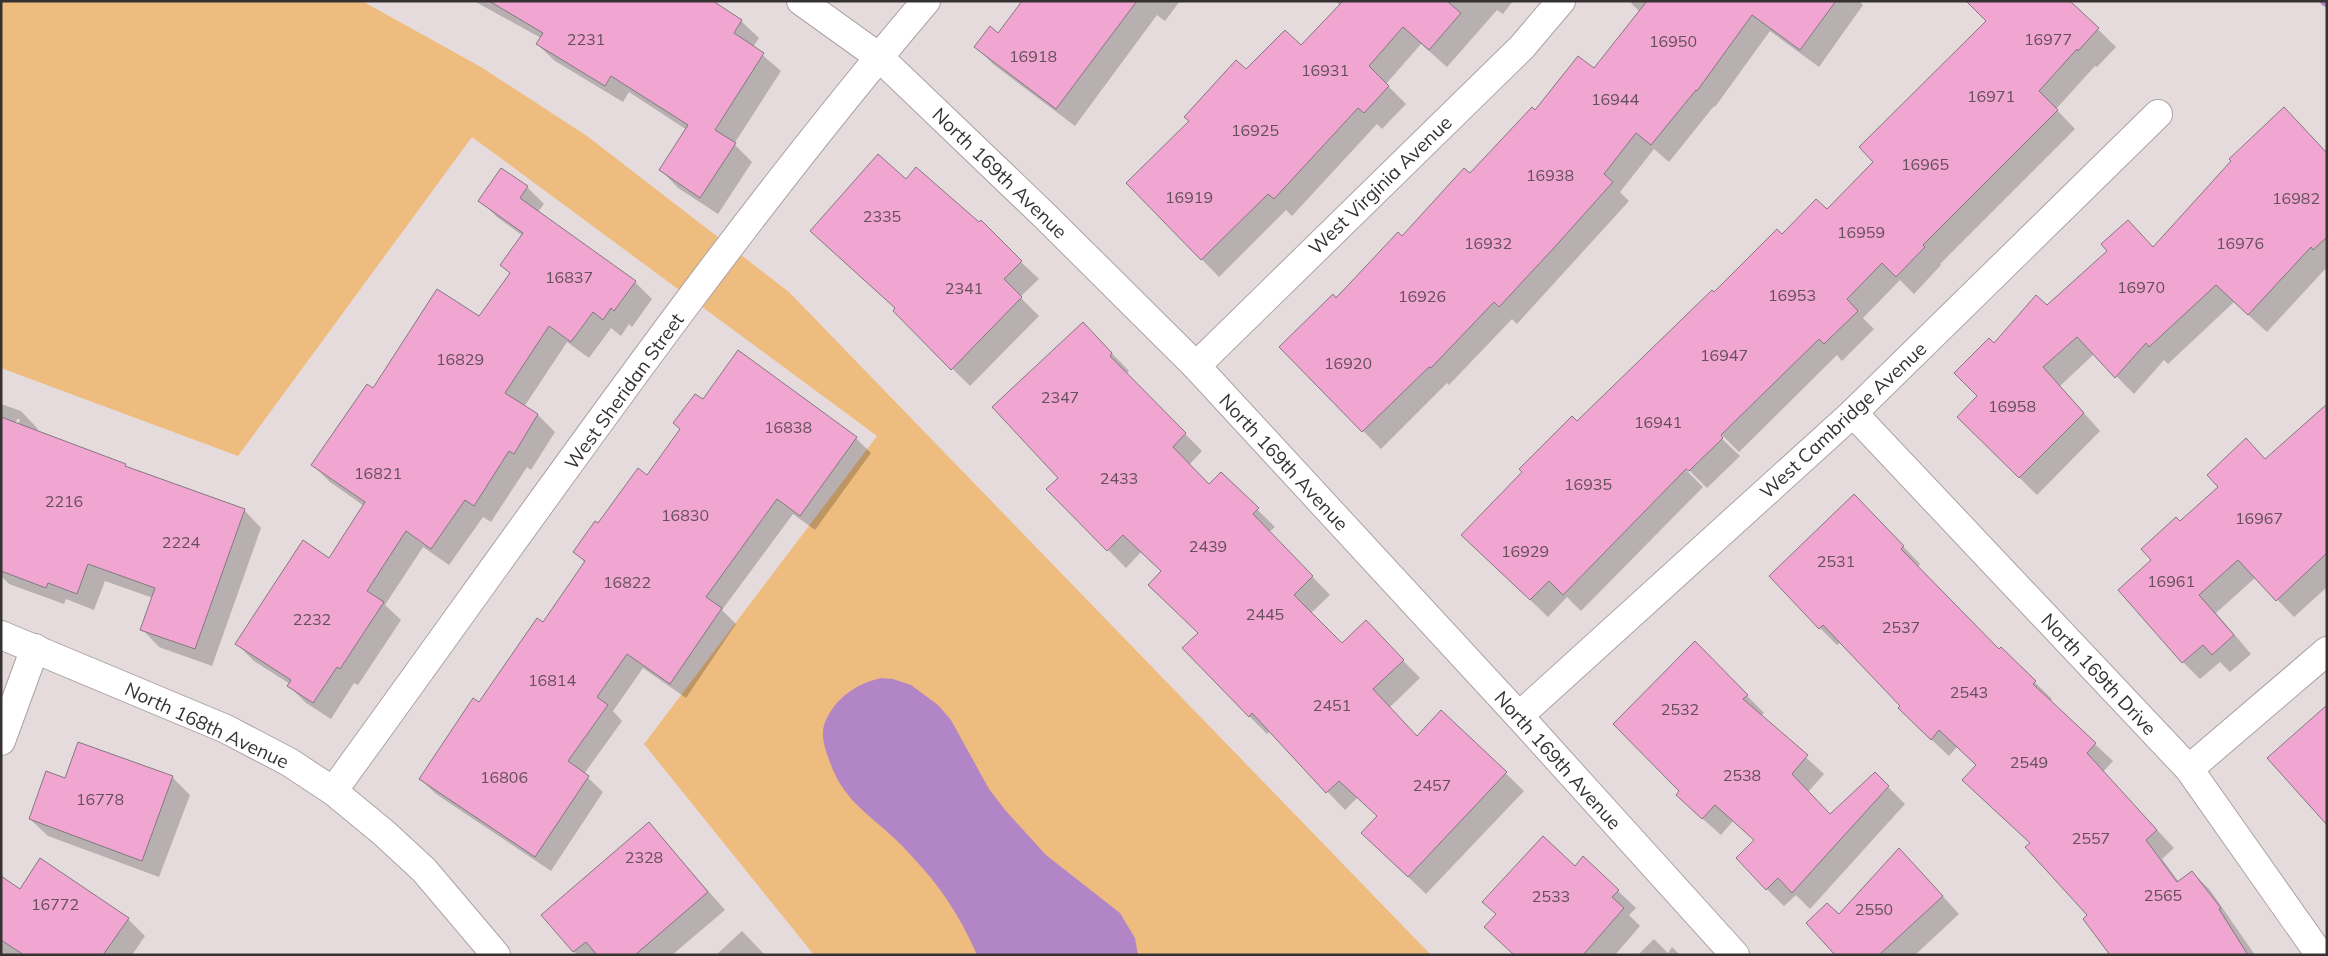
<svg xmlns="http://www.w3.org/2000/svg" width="2328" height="956" font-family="Mulish,sans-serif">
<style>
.green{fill:#eebc7e}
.water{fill:#b286c6}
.shadow{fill:#0003;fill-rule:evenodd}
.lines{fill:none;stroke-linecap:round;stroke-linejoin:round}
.stream{stroke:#b286c6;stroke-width:10}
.building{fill:#f1a6d2;stroke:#81797d}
.minor-casing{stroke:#aca2a3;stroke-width:30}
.minor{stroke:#fff;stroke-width:28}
.labels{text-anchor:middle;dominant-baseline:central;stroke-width:4;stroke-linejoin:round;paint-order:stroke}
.number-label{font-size:16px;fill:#654f5a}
.street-label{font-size:19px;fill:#363232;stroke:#fff}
</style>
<rect width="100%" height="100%" fill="#e6dbdc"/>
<!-- green -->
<polygon class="green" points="1,1 362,1 481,67 587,136 789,292 1431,955 814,955 644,744 877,436 472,137 238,456 1,368"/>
<!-- water -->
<path class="water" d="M 881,678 L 893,679 L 911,685 L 938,705 L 951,720 L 989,789 L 1006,811 L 1046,855 L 1120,913 L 1135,938 L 1138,955 L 977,955 C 964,925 947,896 925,871 C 915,860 905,848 894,838 C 863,809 842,799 828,757 C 822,740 820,729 829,714 C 840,695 859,683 881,678 Z"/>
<!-- shadow -->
<g class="shadow">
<polygon points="474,1 710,1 741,21 759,38 753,47 781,71 734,144 752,162 718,214 678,188 661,170 687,130 629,92 623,102 555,61 537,44 541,38"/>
<polygon points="1023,1 1180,1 1165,21 1157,15 1075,126 993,64 976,47 999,34"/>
<polygon points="1336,1 1513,1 1503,14 1497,10 1447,67 1421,44 1386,84 1406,104 1382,129 1377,124 1292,216 1286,210 1219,277 1127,183 1246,71 1301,47 1340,6"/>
<polygon points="1632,1 1859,1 1863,5 1819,67 1770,31 1715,107 1714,106 1669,162 1654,149 1620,192 1629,201 1517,324 1512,319 1449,385 1447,383 1381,449 1281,347 1470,175 1535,111 1594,70 1640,12 1631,3"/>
<polygon points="2069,1 2116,47 2097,67 2095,66 2056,109 2075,129 1940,264 1941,265 1914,294 1900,280 1863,318 1874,329 1842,361 1837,355 1739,452 1717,430 1715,432 1740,456 1707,488 1685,466 1684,468 1703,487 1581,611 1567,597 1548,617 1480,552 1577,423 1714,294 1782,236 1827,211"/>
<polygon points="2327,153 2327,267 2267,332 2234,302 2168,364 2164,360 2134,394 2094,354 2060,386 2100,431 2037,495 1958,417 1979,396 1994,344 2047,306"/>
<polygon points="906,181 1021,262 1039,279 1020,297 1039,316 970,386 894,311 896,309 811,231"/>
<polygon points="527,187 544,204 538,212 635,282 652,299 632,327 629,324 621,336 611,328 589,358 567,342 524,407 538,415 555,432 531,470 527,467 491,522 483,517 449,565 423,547 385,605 401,620 358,685 354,683 331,719 306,703 289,686 290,684 254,661 237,644 330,559 364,506 330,482 313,465 373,390 479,318 511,274 502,265 523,236 497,217 480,200"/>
<polygon points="1100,341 1129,371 1126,374 1202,451 1189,465 1210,486 1221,474 1275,527 1269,532 1330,595 1311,613 1342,645 1383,640 1420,678 1390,707 1417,737 1441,711 1524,791 1426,894 1380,850 1378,817 1358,797 1345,810 1270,731 1267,734 1249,716 1162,572 1141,552 1126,568 1048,489 1059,478"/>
<polygon points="703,401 856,438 871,453 815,530 793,514 722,610 736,624 686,698 643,668 613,711 622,721 584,774 603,792 551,871 436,794 420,779 543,624 585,563 575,552 647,476"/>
<path d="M 1,404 L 21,411 L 38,429 L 37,432 L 125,465 L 129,469 L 244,510 L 261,528 L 212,666 L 159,647 L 142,629 L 153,598 L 105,581 L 94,610 L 66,599 L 64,604 L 9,584 L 1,576 ZM 17,419 L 20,419 L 16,429 L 14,428 Z"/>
<polygon points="2327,405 2327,587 2294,617 2256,577 2216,613 2251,654 2230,672 2220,662 2200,679 2183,662 2153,560 2180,523 2266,460"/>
<polygon points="1871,513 1920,564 1918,567 1999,651 2001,649 2052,699 2050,702 2113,761 2103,772 2174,848 2162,859 2179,882 2192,872 2210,890 2255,955 2111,955 2089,916 2031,843 1977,766 1957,747 1949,756 1917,726 1902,706 1841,642 1837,645 1820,628"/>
<polygon points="1695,643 1764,713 1761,716 1824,774 1808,792 1830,815 1875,774 1905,804 1810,909 1796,895 1784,906 1767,889 1755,841 1733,821 1721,835 1695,812 1681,791"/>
<polygon points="172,777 190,795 159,877 48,836 30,819 66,780"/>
<polygon points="649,824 725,910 672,955 577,955 543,915"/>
<polygon points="40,859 128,919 145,936 132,955 1,955 1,893 20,890"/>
<polygon points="1575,868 1618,891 1636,908 1629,915 1640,926 1615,955 1515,955"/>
<polygon points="1917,868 1959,914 1915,955 1837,955 1839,916"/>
<polygon points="742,931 765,955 716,955"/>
<polygon points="1654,939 1668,953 1672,947 1680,955 1638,955"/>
</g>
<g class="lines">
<!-- stream -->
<polyline class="stream" points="2325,1 2327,2"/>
</g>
<!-- building -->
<g class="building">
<polygon points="489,1 713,1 742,20 734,33 764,53 715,130 736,143 700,198 659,170 688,125 611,76 605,86 536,44 543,33"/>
<polygon points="1022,1 1137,1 1056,109 974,47 990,26 998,33"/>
<polygon points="1343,1 1447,1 1461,13 1429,50 1403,27 1369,66 1389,86 1364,113 1358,108 1274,199 1268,194 1201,260 1126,183 1189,121 1184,117 1236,60 1246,69 1285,30 1301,45"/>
<polygon points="1647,1 1836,1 1800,50 1752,15 1697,91 1696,90 1651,145 1636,133 1604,174 1613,182 1552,250 1499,307 1494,302 1431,368 1429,367 1362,432 1279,347 1333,294 1336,298 1398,232 1402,236 1464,168 1470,173 1532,107 1535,110 1578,56 1594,68"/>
<polygon points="1966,1 2070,1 2099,28 2078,51 2077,49 2039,91 2058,110 1923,245 1925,247 1896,277 1882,263 1847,299 1858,311 1824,344 1819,339 1721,435 1723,438 1689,471 1686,469 1563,595 1549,581 1530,600 1461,535 1522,472 1519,469 1572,416 1577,421 1712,290 1714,292 1777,229 1782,234 1816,199 1827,209 1873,162 1859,147 1986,21"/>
<polygon points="2284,107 2327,153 2327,237 2313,250 2311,247 2248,315 2216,285 2149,347 2146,343 2115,378 2077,337 2043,367 2084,413 2019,478 1957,417 1977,396 1954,373 1989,338 1994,343 2036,295 2047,305 2107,251 2101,244 2128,220 2153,247 2231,161 2229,159"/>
<polygon points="878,154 906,179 916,167 979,222 981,220 1022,261 1004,279 1022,297 951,370 893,311 895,308 810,231"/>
<polygon points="501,168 528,186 520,198 636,281 614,311 611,308 603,320 593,312 571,342 549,326 505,393 538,414 514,454 509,451 474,506 465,500 431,549 406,531 367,591 384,602 340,669 337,667 313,703 287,686 291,680 235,644 303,540 329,558 365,502 311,465 367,384 373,388 437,289 479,316 510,273 500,265 523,233 478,201"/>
<polygon points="1083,322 1112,353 1110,356 1186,433 1173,447 1209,484 1221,472 1259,508 1253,514 1313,576 1294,595 1342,643 1366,620 1404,660 1373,689 1417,736 1441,710 1507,772 1408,877 1361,833 1377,816 1339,781 1326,793 1252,713 1249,717 1182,648 1198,633 1148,585 1161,571 1123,535 1107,551 1046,489 1058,478 992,407"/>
<polygon points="738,350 857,437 800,516 777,499 706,597 722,608 670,684 627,654 597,697 608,705 568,761 589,776 535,857 419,779 473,698 479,702 537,618 543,622 585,561 573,552 595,521 598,523 638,468 647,475 680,429 673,423 695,394 703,399"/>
<polygon points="2327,404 2327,553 2276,601 2238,560 2199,595 2234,635 2212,655 2203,645 2182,663 2118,590 2151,560 2141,549 2176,517 2180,521 2218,487 2207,475 2246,438 2265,459"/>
<polygon points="1,417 126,464 125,466 245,509 195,649 140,630 155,588 88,564 77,594 48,583 46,588 1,571"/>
<polygon points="1854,494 1904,546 1901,549 1999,649 2001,647 2036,681 2033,684 2096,743 2087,753 2157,830 2146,840 2177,882 2192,871 2221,908 2219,909 2248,955 2110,955 2083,919 2087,915 2025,847 2030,843 1962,780 1976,765 1939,730 1931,740 1898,708 1900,706 1823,625 1819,629 1769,576"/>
<polygon points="1695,641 1748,695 1743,699 1808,755 1792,774 1830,814 1875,772 1889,786 1792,893 1778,878 1766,890 1736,858 1754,840 1715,805 1702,819 1676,795 1679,791 1613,724"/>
<polygon points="2327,705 2327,825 2267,758"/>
<polygon points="78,742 173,776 142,861 29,819 46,771 65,778"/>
<polygon points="649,822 708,892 635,955 597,955 586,942 573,952 541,915"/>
<polygon points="1543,836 1575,866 1583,856 1619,890 1612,897 1624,908 1583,955 1514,955 1484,927 1496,914 1482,902"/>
<polygon points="1899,848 1943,896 1879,955 1835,955 1806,923 1827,903 1839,914"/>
<polygon points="40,858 129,918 103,955 24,955 1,940 1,876 20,889"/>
</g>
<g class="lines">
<!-- minor casing -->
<g class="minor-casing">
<g id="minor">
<polyline points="801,1 879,57 1045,216 1196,366 1519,716 1735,955"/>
<polyline points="1196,366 1522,47 1561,1"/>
<polyline points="1853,413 2189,769 2320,955"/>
<polyline points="1,635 226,729 289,762 333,791 384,833 424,870 496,955"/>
<polyline points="1519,716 1853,413 2158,114"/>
<polyline points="1,741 35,648"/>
<polyline points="2189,769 2327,651"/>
<path d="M 333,791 C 526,526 714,251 926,1"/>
</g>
</g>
<!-- minor -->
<use href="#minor" class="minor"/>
</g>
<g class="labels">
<!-- number labels -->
<g class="number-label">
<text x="586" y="39">2231</text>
<text x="2048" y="39">16977</text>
<text x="1673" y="41">16950</text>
<text x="1033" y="56">16918</text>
<text x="1325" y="70">16931</text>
<text x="1991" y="96">16971</text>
<text x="1615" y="99">16944</text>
<text x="1255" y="130">16925</text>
<text x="1925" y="164">16965</text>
<text x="1550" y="175">16938</text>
<text x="1189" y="197">16919</text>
<text x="2296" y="198">16982</text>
<text x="882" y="216">2335</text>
<text x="1861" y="232">16959</text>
<text x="1488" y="243">16932</text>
<text x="2240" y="243">16976</text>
<text x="569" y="277">16837</text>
<text x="2141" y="287">16970</text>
<text x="964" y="288">2341</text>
<text x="1792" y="295">16953</text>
<text x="1422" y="296">16926</text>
<text x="1724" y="355">16947</text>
<text x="460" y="359">16829</text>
<text x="1348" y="363">16920</text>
<text x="1060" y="397">2347</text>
<text x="2012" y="406">16958</text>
<text x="1658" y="422">16941</text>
<text x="788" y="427">16838</text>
<text x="378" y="473">16821</text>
<text x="1119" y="478">2433</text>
<text x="1588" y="484">16935</text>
<text x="64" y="501">2216</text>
<text x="685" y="515">16830</text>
<text x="2259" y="518">16967</text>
<text x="181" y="542">2224</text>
<text x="1208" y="546">2439</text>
<text x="1525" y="551">16929</text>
<text x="1836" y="561">2531</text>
<text x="2171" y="581">16961</text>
<text x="627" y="582">16822</text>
<text x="1265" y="614">2445</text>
<text x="312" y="619">2232</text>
<text x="1901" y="627">2537</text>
<text x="552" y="680">16814</text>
<text x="1969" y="692">2543</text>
<text x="1332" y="705">2451</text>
<text x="1680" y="709">2532</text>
<text x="2029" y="762">2549</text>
<text x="1742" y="775">2538</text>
<text x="504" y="777">16806</text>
<text x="1432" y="785">2457</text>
<text x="100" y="799">16778</text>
<text x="2091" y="838">2557</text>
<text x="644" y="857">2328</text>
<text x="2163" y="895">2565</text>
<text x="1551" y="896">2533</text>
<text x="55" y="904">16772</text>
<text x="1874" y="909">2550</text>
</g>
<!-- street labels -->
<g class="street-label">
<text transform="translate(1000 173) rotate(44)">North 169th Avenue</text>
<text transform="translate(1380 185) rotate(-44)">West Virginia Avenue</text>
<text transform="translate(624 391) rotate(-54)">West Sheridan Street</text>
<text transform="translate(1843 420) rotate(-43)">West Cambridge Avenue</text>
<text transform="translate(1284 462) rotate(47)">North 169th Avenue</text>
<text transform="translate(2099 674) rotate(47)">North 169th Drive</text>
<text transform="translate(207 725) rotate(25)">North 168th Avenue</text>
<text transform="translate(1558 760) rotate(48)">North 169th Avenue</text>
</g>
</g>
<!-- border -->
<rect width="2328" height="956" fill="none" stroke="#363232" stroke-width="5"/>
</svg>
